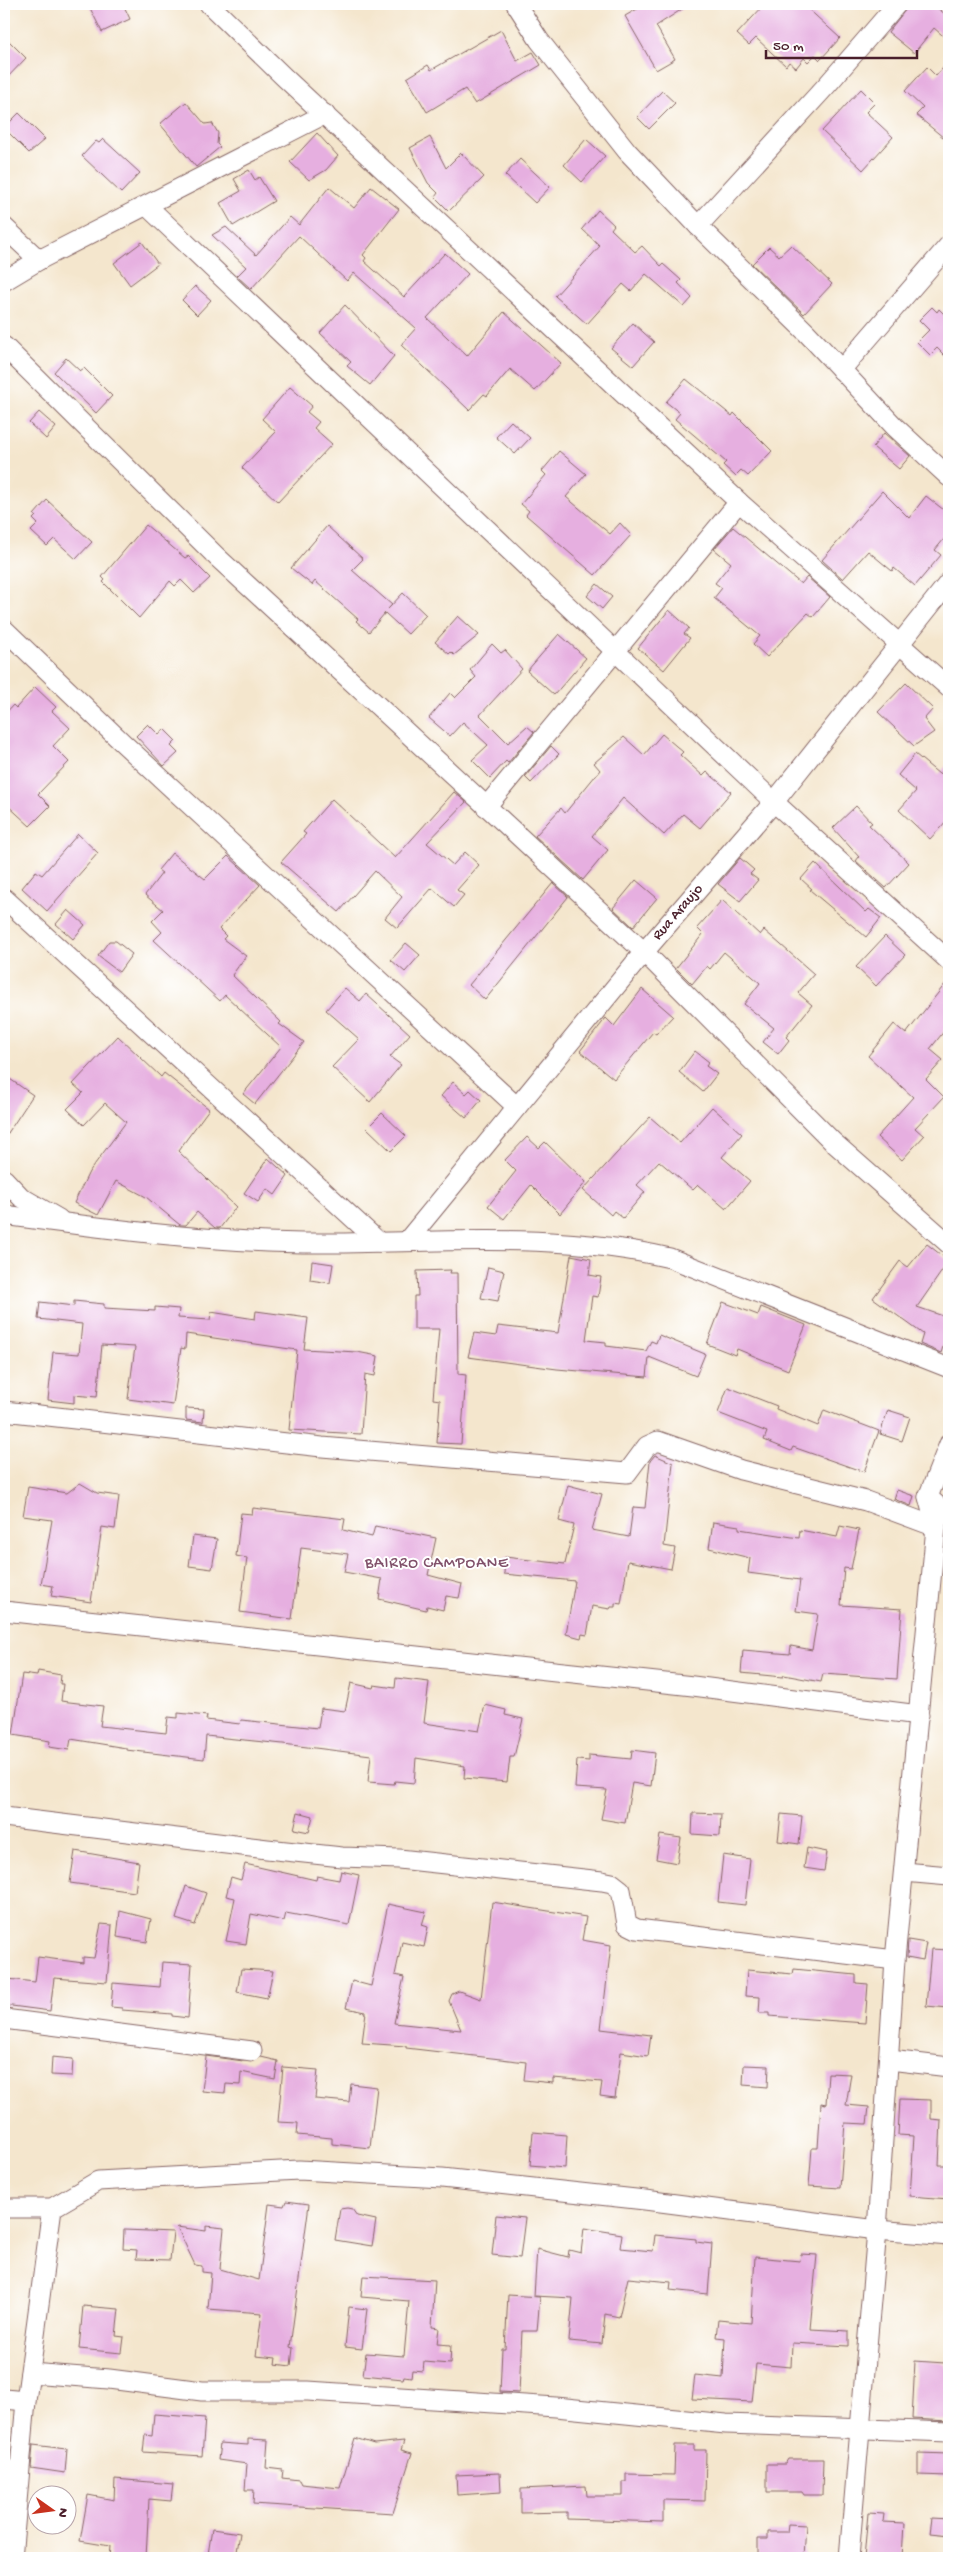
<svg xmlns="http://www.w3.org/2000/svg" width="953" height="2562" font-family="'Gochi Hand',sans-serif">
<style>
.building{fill:#e6afe0}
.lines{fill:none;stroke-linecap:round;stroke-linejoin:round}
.minor-casing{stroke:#866564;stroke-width:21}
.minor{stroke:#fff;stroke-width:19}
.labels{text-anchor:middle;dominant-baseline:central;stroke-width:4;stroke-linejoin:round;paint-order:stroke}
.street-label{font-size:15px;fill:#4a1f2b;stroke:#fff}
.neighbourhood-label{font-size:16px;letter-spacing:1px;fill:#81516a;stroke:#fff}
</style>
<rect width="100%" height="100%" fill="#fff"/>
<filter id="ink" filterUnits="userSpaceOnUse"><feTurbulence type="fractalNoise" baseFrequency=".02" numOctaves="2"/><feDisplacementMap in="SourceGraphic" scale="10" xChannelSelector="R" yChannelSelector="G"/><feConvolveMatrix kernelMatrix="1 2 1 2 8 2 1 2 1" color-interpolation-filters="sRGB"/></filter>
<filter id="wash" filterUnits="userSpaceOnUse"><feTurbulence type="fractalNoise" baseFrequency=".0096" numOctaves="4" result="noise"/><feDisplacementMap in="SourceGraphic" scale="20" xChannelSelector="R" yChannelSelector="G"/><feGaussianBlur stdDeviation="1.12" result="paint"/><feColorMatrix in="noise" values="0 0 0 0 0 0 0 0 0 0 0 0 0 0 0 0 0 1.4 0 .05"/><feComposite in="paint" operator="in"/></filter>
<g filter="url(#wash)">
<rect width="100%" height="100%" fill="#f4e6cd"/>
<g id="blocks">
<!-- building -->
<g class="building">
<polygon points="88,4 123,4 130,19 102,32"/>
<polygon points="646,4 690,4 656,26 675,59 656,70 625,16"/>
<polygon points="765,4 803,4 840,38 820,60 815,55 808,62 804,58 796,68 789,62 786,66 756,38 749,45 737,34"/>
<polygon points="910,4 932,4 949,17 949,41 934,28 914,53 888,32"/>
<polygon points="501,30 517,61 533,52 541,65 475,104 465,89 427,112 407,78 428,65 431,70"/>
<polygon points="4,36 26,58 4,81"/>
<polygon points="949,61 949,142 916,115 923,108 905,91 927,67 936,76"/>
<polygon points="861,89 875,103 866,112 893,137 863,170 822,131"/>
<polygon points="662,91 675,103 649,129 637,117"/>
<polygon points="186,102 205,124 212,123 218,133 217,144 220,147 196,167 160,124"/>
<polygon points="19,113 45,139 29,153 4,128"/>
<polygon points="317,133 338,156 326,170 309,180 290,162"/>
<polygon points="430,137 446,168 461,153 484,177 449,211 435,197 438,193 428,183 410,148"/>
<polygon points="103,139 140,173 121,193 82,156 96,141 99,143"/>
<polygon points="586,139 605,156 582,182 564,165"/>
<polygon points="520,159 550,187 535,203 505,175"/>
<polygon points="249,170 255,180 259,177 274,201 233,226 220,203 241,191 234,179"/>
<polygon points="329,187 354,208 371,187 399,209 363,255 366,258 364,261 404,297 445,253 468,274 427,318 467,356 504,312 561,363 535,391 510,369 487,396 484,394 469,410 401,345 416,328 354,273 347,281 299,236 251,289 237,276 246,267 212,235 226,227 256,255 290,217 299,225"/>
<polygon points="598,210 614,225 611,229 635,252 642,246 661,266 663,264 681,280 678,283 692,298 684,307 646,274 631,291 623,284 587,324 555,296 600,246 582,229"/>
<polygon points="142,242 158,264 130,285 114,263"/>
<polygon points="791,245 832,284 804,314 752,264 769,247 779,256"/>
<polygon points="195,286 211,300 197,315 182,300"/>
<polygon points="345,305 394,356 370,385 347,366 351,362 320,333"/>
<polygon points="932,307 937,312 939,309 949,319 949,360 937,348 930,355 917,342 929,330 919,320"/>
<polygon points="633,323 654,342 633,366 611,348"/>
<polygon points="66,358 80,371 84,368 112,396 96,413 54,372"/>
<polygon points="686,379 732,416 734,413 772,451 748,476 741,470 735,476 723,465 726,462 675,419 680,413 666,402"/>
<polygon points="290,387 312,406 307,412 319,422 314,428 332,444 278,502 242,468 276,432 262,419"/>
<polygon points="39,412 56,427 46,439 29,423"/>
<polygon points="511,421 530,438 515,454 496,437"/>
<polygon points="884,433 910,456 899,469 873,447"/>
<polygon points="559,451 586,474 566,497 610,534 620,523 631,535 595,575 526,515 529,511 521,504 546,475 542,471"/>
<polygon points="882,491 909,518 926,496 949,514 949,533 935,550 941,555 915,586 894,568 892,571 868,551 843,579 822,560"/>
<polygon points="47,500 92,542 76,559 54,539 47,546 31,531 38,524 33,519 36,516 34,515"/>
<polygon points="146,525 185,558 188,556 210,578 194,593 181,580 175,586 170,581 139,618 103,582 105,580 102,577"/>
<polygon points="327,526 363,559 352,570 392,605 388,609 403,593 426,615 408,634 385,613 369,632 356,621 358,619 315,581 312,585 291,568"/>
<polygon points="733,527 801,584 807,577 830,597 813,617 808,613 767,657 753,644 760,636 714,598 722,588 715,583 731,563 714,549"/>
<polygon points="597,584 612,597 602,609 587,596"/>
<polygon points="669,610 689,628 684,634 690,638 664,670 638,648"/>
<polygon points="458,616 479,635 454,655 451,652 449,654 435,642"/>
<polygon points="559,634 586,658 554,695 527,671"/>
<polygon points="492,644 501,653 505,650 522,669 480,715 508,743 527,726 534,732 508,763 506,761 490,778 472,760 488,745 463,722 450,736 429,718 450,693 455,698 476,677 470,670"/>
<polygon points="906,683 933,709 924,719 934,732 914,746 878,712"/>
<polygon points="35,687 56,707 52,711 70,728 53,746 69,762 38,794 50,806 30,826 4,802 4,715 13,705 16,708"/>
<polygon points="148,724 159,735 164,729 176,741 171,746 178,753 164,766 136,736"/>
<polygon points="662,734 683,752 680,755 703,776 707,772 731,792 700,828 683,814 664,835 623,798 592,836 608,850 583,880 535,836 561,808 565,813 600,770 594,763 624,737 644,755"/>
<polygon points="551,746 559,754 531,783 525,777"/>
<polygon points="915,754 939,774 949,763 949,818 930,839 899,810 916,791 898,775"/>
<polygon points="454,792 466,802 427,843 453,865 465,852 479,865 457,890 464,895 454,907 432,888 397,928 385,918 402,897 375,871 339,912 281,862 306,834 303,832 332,799 395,858"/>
<polygon points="856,806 872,823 869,825 909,863 886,888 856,861 859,857 833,828"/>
<polygon points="78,834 98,853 47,911 22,888 36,871 42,875"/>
<polygon points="172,853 205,879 228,856 260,885 219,929 226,936 223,939 246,956 232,975 281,1022 279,1024 304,1042 255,1104 243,1094 281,1047 225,995 220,1001 154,940 162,932 152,921 163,910 145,895 162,873 158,870"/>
<polygon points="740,858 754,870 750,874 758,880 740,901 718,884"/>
<polygon points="815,863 866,912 869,909 881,918 866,937 810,890 812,889 801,879"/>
<polygon points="636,880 657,898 633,927 613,908"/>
<polygon points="553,883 568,897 485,1000 469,985"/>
<polygon points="722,900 760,935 764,930 814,974 798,993 812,1005 786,1037 789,1040 778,1054 763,1042 774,1028 744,1004 760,983 724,952 710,969 707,966 692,984 676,968 703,934 697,928"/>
<polygon points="68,910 85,925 73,939 56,924"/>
<polygon points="885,936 905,955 876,986 856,967"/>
<polygon points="109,941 116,941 132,954 119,972 98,956"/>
<polygon points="406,943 420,955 405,972 391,960"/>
<polygon points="949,979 949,1025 930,1049 943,1060 926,1079 944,1097 915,1128 924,1136 902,1160 877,1137 913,1097 868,1056 894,1024 906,1034"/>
<polygon points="345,988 360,1001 366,994 410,1034 390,1057 401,1065 370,1102 332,1067 359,1039 326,1010"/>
<polygon points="642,989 673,1016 656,1034 653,1032 614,1079 580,1051 606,1018 614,1026"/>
<polygon points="118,1036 161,1077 164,1073 209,1109 178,1151 236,1207 220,1228 215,1228 197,1212 186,1225 180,1225 146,1197 116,1181 98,1215 74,1203 89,1172 126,1122 105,1103 84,1125 67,1109 83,1093 73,1084"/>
<polygon points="695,1051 709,1062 706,1066 717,1074 703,1092 679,1072"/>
<polygon points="4,1075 33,1095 4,1139"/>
<polygon points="453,1082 466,1094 470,1090 481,1100 466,1118 441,1096"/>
<polygon points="712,1107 742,1134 722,1157 750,1181 726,1209 698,1185 693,1190 659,1161 637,1185 645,1192 623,1218 614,1211 611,1215 583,1190 650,1117 680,1143"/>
<polygon points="382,1113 406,1136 391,1151 367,1128"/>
<polygon points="527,1137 539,1148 545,1142 586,1182 560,1214 531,1185 504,1219 488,1206 516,1171 505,1160"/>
<polygon points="268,1158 288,1176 275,1195 267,1189 258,1202 244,1193"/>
<polygon points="927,1244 949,1261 917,1307 949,1318 949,1328 941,1353 920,1344 923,1334 873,1298 900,1261 908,1267"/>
<polygon points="571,1255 591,1259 589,1275 601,1277 598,1297 592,1296 586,1340 606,1342 606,1346 646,1351 651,1341 656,1343 659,1335 705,1354 696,1376 649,1357 647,1377 557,1369 468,1357 474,1333 496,1336 498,1326 558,1333"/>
<polygon points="312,1261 333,1264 330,1283 310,1280"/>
<polygon points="488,1267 504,1271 498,1301 481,1298"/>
<polygon points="451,1270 450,1273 457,1273 458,1374 466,1375 461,1444 437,1443 440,1400 433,1399 439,1329 414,1329 414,1296 418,1296 417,1271"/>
<polygon points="74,1301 104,1304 104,1308 155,1311 155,1307 179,1309 178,1318 210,1320 211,1312 255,1319 256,1311 308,1318 304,1349 357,1352 378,1356 375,1376 365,1374 361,1434 289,1430 297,1350 186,1334 185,1349 181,1348 173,1405 128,1399 135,1347 102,1345 97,1397 74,1395 74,1403 48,1400 53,1352 79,1354 82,1324 38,1319 40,1302 74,1306"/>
<polygon points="723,1302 758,1315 761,1307 806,1325 788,1370 737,1349 735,1355 707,1344"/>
<polygon points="728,1387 777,1406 776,1409 818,1426 824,1410 879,1431 864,1472 793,1447 791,1451 764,1440 767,1432 718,1413"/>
<polygon points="186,1408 204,1409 203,1422 186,1420"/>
<polygon points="888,1410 910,1417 902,1441 880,1434"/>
<polygon points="655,1455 673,1463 664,1546 675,1548 671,1569 628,1561 621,1604 615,1603 615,1607 611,1607 610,1609 592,1606 587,1635 582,1634 581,1638 566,1634 575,1581 504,1574 505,1557 565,1564 574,1525 559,1521 568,1485 602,1494 592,1530 629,1537 633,1507 645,1508 650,1461"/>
<polygon points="80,1483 97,1493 119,1496 115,1529 102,1527 91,1602 51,1596 53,1586 41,1584 52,1520 23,1516 28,1487 67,1493"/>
<polygon points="897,1490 914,1496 911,1506 894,1499"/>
<polygon points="253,1508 345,1519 343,1530 372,1537 375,1526 436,1538 428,1575 462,1584 459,1598 446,1596 443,1610 427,1606 426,1610 379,1599 382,1579 344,1572 348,1554 301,1548 292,1619 240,1612 247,1558 236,1556 241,1513 252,1514"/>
<polygon points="713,1522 739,1526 739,1529 799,1538 800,1530 837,1537 840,1526 859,1530 851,1569 844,1568 841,1605 902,1609 897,1679 823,1674 821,1682 784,1675 783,1677 741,1673 743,1650 790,1654 791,1646 812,1650 818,1614 796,1611 800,1580 748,1573 750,1558 709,1548"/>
<polygon points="193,1536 217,1539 212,1569 189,1566"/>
<polygon points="38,1671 61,1675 60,1684 63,1684 61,1701 103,1706 100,1726 166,1733 168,1717 178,1718 178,1713 207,1716 206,1720 240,1724 241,1720 318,1728 321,1708 345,1711 351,1683 373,1688 374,1685 395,1688 396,1678 429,1682 424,1723 479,1731 485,1705 506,1710 505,1715 523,1719 514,1757 510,1757 507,1782 464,1778 465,1766 416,1758 414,1783 395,1781 394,1784 368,1782 371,1755 283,1744 206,1736 204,1759 126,1750 126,1748 71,1739 69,1750 49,1747 50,1741 13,1735 22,1674 37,1676"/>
<polygon points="632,1750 655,1753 651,1786 632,1783 625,1823 601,1819 607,1790 575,1788 577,1760 589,1761 589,1755 631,1759"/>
<polygon points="298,1812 313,1816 309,1832 294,1829"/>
<polygon points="693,1813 721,1814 720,1836 692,1834"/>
<polygon points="781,1814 802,1816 799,1844 778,1841"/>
<polygon points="660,1835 681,1838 677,1863 656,1859"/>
<polygon points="807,1848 827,1852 824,1871 804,1868"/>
<polygon points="75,1851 139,1862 135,1892 70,1883"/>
<polygon points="723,1855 750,1859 745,1905 718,1902"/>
<polygon points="245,1864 316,1880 317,1876 339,1880 341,1871 359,1875 349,1925 286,1913 284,1921 251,1914 246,1944 226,1941 235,1898 226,1896 231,1877 241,1880"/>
<polygon points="186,1886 206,1893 195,1925 176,1919"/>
<polygon points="492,1902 586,1917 582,1940 611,1945 601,2029 651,2035 648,2056 621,2052 615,2098 600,2096 602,2082 553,2078 553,2083 524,2080 526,2062 406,2048 406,2046 362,2043 366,2012 346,2008 352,1981 371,1986 388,1904 426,1912 422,1925 428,1927 424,1947 402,1942 395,1975 404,1977 394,2023 461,2030 449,2001 452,1994 459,1991 481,1999"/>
<polygon points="120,1911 151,1919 147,1942 117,1937"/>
<polygon points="101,1924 112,1925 107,1982 54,1978 50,2011 4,2005 8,1979 35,1982 38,1957 83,1963 83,1957 94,1958"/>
<polygon points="908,1940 926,1943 923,1960 907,1957"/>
<polygon points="931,1949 949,1950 949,2008 926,2006"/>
<polygon points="162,1962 192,1964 188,2018 172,2016 172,2014 122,2010 122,2008 111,2007 113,1983 160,1987"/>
<polygon points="241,1969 273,1971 267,1998 237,1992"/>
<polygon points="794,1969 856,1975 856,1983 868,1984 865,2023 769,2016 769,2013 759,2013 760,1997 745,1996 747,1970 793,1974"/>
<polygon points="206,2056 251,2062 261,2057 278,2061 275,2079 241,2072 240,2085 226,2084 225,2093 202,2091"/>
<polygon points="52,2057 73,2059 72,2076 51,2075"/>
<polygon points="744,2065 769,2066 768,2087 743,2085"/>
<polygon points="283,2067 318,2070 315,2099 349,2102 351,2084 377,2087 370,2148 332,2144 332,2138 297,2135 298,2123 278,2122"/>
<polygon points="828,2073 851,2074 846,2105 869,2107 867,2124 845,2123 840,2188 809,2186 812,2148 818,2148 821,2103 826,2104"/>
<polygon points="900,2099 931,2100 931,2119 941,2120 939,2165 949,2165 949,2199 910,2196 914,2136 898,2135"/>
<polygon points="533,2132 567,2135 565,2168 530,2165"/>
<polygon points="286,2201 309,2204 290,2347 293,2348 291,2366 275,2364 276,2358 256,2356 262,2313 208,2309 211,2273 202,2272 202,2266 195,2265 177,2227 206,2231 206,2226 224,2228 220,2269 259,2280 269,2204 284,2206"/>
<polygon points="347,2208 352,2209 357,2216 376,2220 372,2246 335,2240 340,2209"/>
<polygon points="496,2215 525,2218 520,2258 492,2255"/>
<polygon points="584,2228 622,2234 620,2248 653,2251 655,2235 696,2239 696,2242 712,2244 708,2294 670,2290 671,2282 628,2278 619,2317 605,2314 602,2344 569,2341 573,2298 534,2296 537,2249 568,2257 569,2250 581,2253"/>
<polygon points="124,2230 173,2232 170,2260 136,2259 137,2250 123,2249"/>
<polygon points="801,2254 817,2255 810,2329 849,2331 849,2346 792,2343 791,2367 756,2364 752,2402 692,2399 695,2375 723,2378 725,2338 716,2337 718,2320 751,2323 755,2257 800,2261"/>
<polygon points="363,2276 435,2280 432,2327 439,2328 437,2344 451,2345 450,2364 424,2362 423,2371 412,2370 411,2377 404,2376 403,2379 363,2375 366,2353 404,2356 409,2301 361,2297"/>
<polygon points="508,2295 540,2297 537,2331 522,2331 519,2393 500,2392 502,2349 505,2349"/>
<polygon points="83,2306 119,2309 116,2336 124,2337 122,2353 79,2349"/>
<polygon points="349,2307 367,2309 362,2349 345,2347"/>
<polygon points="915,2361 945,2363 946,2368 949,2368 949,2421 912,2419"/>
<polygon points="154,2414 205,2418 202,2456 143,2452 145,2435 152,2436"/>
<polygon points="355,2438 374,2444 404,2441 401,2450 412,2453 393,2513 253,2504 254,2490 245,2490 247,2464 218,2460 220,2443 248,2445 248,2439 268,2440 266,2468 283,2470 282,2478 299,2480 301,2484 340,2488"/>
<polygon points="33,2445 67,2449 65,2473 31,2468"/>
<polygon points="675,2445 694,2445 694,2450 706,2450 705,2501 663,2500 663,2522 567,2519 567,2512 521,2513 521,2489 586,2486 587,2496 623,2496 623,2482 626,2482 626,2474 674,2475"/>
<polygon points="918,2453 949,2454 949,2476 918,2475"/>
<polygon points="788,2459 823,2459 822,2495 804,2495 802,2492 767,2492 767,2464 785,2464"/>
<polygon points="500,2473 501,2492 457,2495 456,2475"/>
<polygon points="115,2479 173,2484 171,2501 149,2499 146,2558 109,2558 110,2546 80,2541 88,2495 114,2500"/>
<polygon points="868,2513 884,2514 883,2522 904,2523 902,2558 864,2558"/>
<polygon points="932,2518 949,2519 949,2535 930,2533"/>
<polygon points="788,2524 806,2525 804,2558 758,2558 758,2539 768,2539 768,2532 787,2532"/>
<polygon points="212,2529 240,2533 236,2558 208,2554"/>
</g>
</g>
</g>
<g filter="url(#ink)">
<use href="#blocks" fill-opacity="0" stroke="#866564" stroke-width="1"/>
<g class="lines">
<!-- minor casing -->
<g class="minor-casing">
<g id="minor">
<polyline points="209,4 284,77 739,502 949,688"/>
<polyline points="516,4 539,40 627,151 698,226 806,332 895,427 949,477"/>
<polyline points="147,206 774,802 949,961"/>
<polyline points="698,226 827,85 897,4"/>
<polyline points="4,227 39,260"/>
<polyline points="4,281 39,260 325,114"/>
<polyline points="4,346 217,557 644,952 833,1142 949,1244"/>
<polyline points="841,370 949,245"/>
<polyline points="4,629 124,744 517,1107"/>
<polyline points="486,807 739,502"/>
<polyline points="4,898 379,1242"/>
<polyline points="4,1179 21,1197 59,1219"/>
<path d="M 4,1215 C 108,1229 215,1243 320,1243 C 438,1243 553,1231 670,1258 L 949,1368"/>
<path id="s1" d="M 407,1241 L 644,952 L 774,802 L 949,582"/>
<polyline points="4,1411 322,1447 627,1473 647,1446 658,1441 741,1470 866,1501 936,1527"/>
<polyline points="928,1497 949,1516"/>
<polyline points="4,1611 693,1686 919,1715"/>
<polyline points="4,1817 267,1849 342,1857 399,1859 602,1881 612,1883 621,1890 627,1924 637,1929 895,1960"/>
<polyline points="904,1872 949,1876"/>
<polyline points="4,2019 252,2051"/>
<polyline points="890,2060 949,2067"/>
<polyline points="4,2208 52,2208 98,2181 299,2170 442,2178 645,2200 877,2230 949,2236"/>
<polyline points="30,2373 109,2379 202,2391 308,2391 556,2407 726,2424 949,2432"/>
<polyline points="4,2399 26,2401"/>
<polyline points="12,2558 26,2401 52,2208"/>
<polyline points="849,2558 877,2230 895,1960 936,1527 928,1497 949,1444"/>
</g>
</g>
<!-- minor -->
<use href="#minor" class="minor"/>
</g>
</g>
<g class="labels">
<!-- street labels -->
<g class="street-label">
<text stroke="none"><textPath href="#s1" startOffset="426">Rua Araujo</textPath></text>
</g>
<!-- neighbourhood labels -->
<g class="neighbourhood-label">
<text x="437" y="1564">BAIRRO CAMPOANE</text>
</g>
</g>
<!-- margin -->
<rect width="953" height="2562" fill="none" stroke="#fff" stroke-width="20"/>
<!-- north arrow -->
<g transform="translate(52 2510) rotate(104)"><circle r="24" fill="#ffffff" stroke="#b7a5aa"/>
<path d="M0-4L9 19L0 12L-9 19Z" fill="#c8321e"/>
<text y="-8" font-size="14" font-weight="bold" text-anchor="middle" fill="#4a1f2b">N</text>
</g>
<!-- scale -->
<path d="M766 50v8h151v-8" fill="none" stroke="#4a1f2b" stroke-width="2.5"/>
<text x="773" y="50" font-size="15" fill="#4a1f2b" stroke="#ffffff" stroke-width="4" paint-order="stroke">50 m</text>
</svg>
